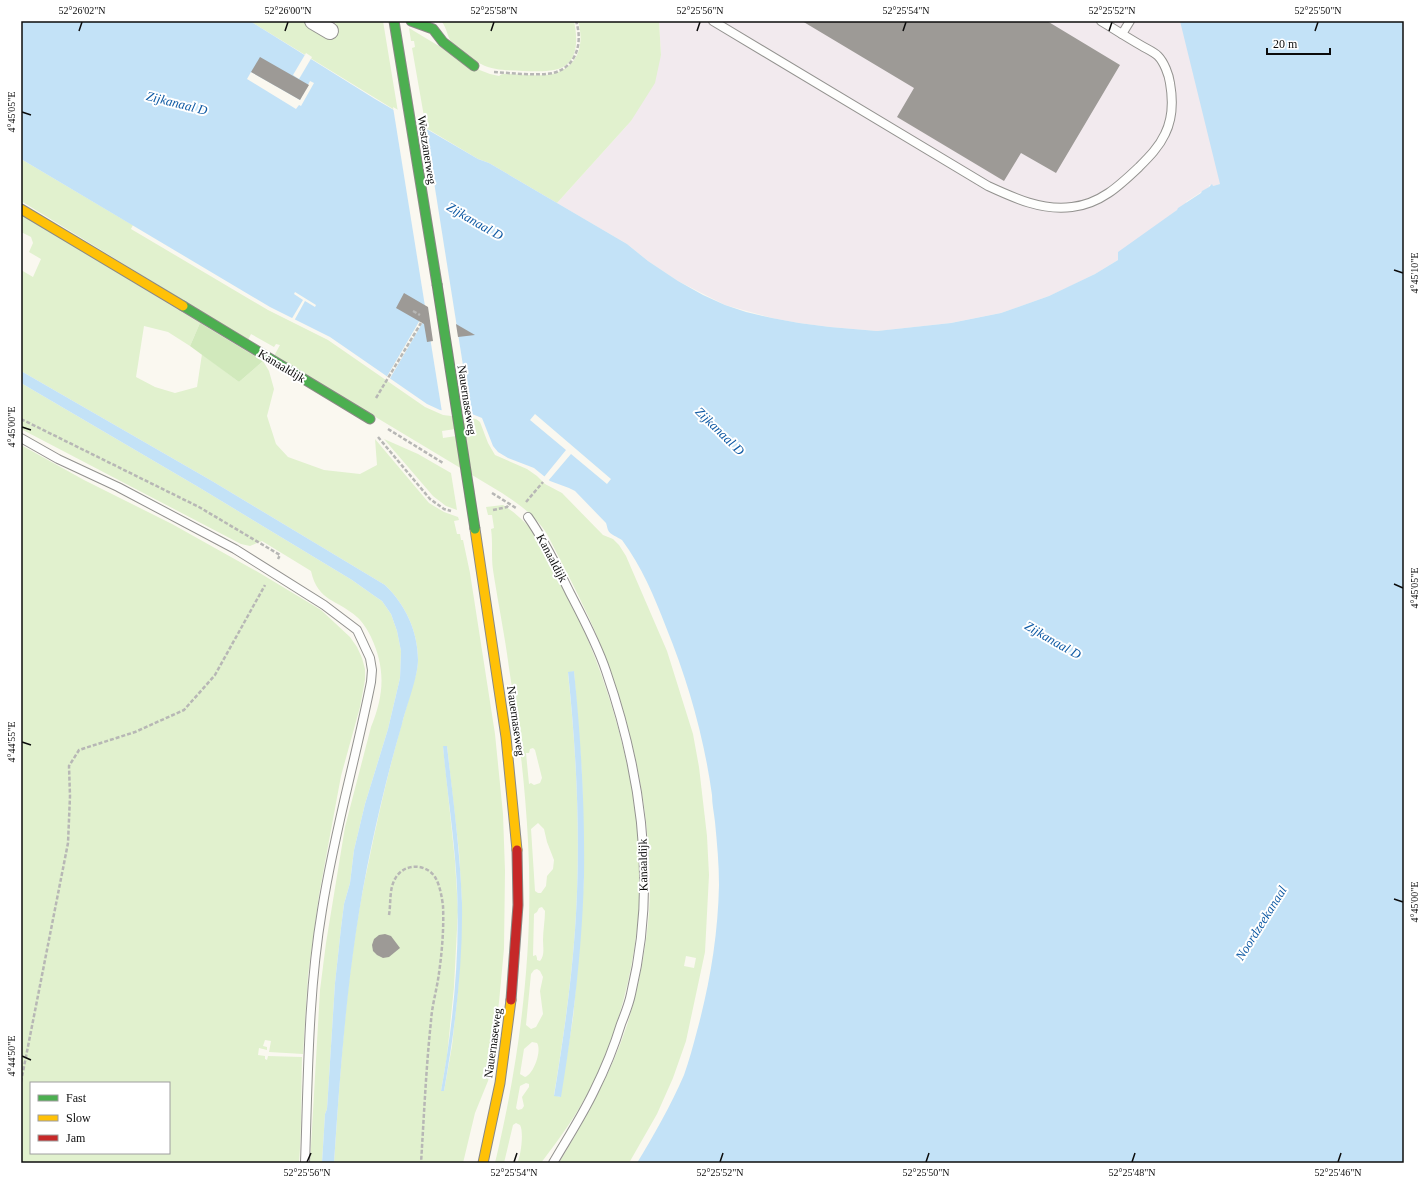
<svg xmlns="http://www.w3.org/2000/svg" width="1425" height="1184" font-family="'Times New Roman',serif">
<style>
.industrial{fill:#f2eaee}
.green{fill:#e1f1ce;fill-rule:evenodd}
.forest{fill:#d1e9bc}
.water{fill:#c3e2f7}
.pier{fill:#faf8f0}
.building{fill:#9d9a96}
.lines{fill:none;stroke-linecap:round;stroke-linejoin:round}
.lane-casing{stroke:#93928f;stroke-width:10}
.street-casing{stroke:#93928f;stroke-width:18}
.fast-casing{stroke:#8a8985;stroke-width:11}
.slow-casing{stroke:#8a8985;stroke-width:11}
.jam-casing{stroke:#8a8985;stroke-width:11}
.path{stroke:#b7b7b5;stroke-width:2.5;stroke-dasharray:4 2;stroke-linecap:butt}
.lane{stroke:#fefefd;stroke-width:8}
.street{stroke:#fefefd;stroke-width:16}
.fast{stroke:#4caf50;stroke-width:9}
.slow{stroke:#ffc107;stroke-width:9}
.jam{stroke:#c62828;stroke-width:9}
.fast-bridge-casing{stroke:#80807c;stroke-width:11;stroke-linecap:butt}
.fast-bridge{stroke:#4caf50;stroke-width:9}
.ticks{fill:none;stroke:#0c0c0c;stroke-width:1.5}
.labels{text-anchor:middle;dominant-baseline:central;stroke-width:4;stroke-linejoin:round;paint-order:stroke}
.street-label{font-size:12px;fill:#0c0c0c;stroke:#fff}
.water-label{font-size:13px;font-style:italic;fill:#0f5aa4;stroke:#fff}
.neatline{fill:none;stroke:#0c0c0c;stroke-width:1.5}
.ticks-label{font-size:10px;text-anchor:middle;fill:#0c0c0c}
</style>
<rect width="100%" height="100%" fill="#faf8f0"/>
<!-- industrial -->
<polygon class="industrial" points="659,21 1318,21 1220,184 1213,186 1209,185 1209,187 1186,202 1186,204 1183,205 1118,260 1095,274 1073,285 1049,296 1001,313 951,323 877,331 830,327 799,323 772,318 725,305 678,281 648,261 627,244 557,203 631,121 661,55"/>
<!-- green -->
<g class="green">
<polygon points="250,21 302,21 328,37 336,22 334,21 383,21 398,112"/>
<path d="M 441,21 L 574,21 C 578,40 579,66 554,70 C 544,72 533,71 523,71 C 509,70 494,71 481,64 C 476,62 453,45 450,40 C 447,34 446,26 441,21 Z"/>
<path d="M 578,21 L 659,21 L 661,55 L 655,83 L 631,121 L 557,203 L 489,163 L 478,159 L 426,128 L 412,48 L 415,47 L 414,41 L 411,41 L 409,28 L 477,69 L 490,74 L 499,76 L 502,74 C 518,74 536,77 552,74 C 578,68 585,45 578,21 Z"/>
<path d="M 21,159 L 129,223 L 133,225 L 131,229 L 268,310 L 328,340 L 425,407 L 443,415 L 476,419 L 480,422 L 488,443 L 495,455 L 527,469 L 537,476 L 545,484 L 562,493 L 603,535 L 613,539 L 619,545 L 626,556 L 667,651 L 693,734 L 699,767 L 707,836 L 709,875 L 705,952 L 686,1041 L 673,1078 L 657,1114 L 629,1163 L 559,1163 C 585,1119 611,1074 627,1025 C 640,985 650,929 650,887 C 650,813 634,737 609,667 C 593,621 569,577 547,534 C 535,515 521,506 502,493 L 274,356 L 280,345 L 276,344 L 274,347 L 251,334 L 248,340 L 21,201 ZM 475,426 L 476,433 L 443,438 L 442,431 ZM 686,956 L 696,958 L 694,968 L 684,966 Z"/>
<path d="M 21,214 L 200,323 L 190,346 L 168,332 L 144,326 L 136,377 L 155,387 L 175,393 L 197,387 L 202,354 L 239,382 L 263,361 L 269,371 L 274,389 L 267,416 L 276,444 L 288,457 L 324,470 L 360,474 L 377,465 L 375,439 L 429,503 L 444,512 L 458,517 L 459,520 L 454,521 L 457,534 L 460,534 L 461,540 L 463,540 L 470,573 L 495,734 L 503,814 L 505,871 L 504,949 L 499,1002 L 491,1066 L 488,1081 L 475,1113 L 463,1163 L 334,1163 C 341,1061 347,959 369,860 C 378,816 388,773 400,730 C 404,716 408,701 412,687 C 415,678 418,669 418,660 C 418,631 405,604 385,585 L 212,481 L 21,371 L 21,270 L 33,277 L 41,259 L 29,252 L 33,243 L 31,237 L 21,232 ZM 443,746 L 447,746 L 459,852 L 462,904 L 458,990 L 452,1046 L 444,1091 L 441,1091 L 447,1056 L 454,987 L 458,910 L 455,861 Z"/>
<path d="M 21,383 L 200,488 L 352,580 L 376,597 L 382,601 L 391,614 L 397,631 L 401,651 L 400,678 L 388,729 L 365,804 L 354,850 L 350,883 L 344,904 L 341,928 L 335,983 L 327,1109 L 325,1114 L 322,1163 L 310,1163 L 320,990 L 326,943 L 345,827 L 371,727 C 384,695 386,669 371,637 C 368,631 363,622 357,617 C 337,599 318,602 311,571 L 262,541 L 250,546 L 241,544 L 21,429 Z"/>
<polygon points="384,439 418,454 451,473 457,510 446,506 433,496"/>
<path d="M 21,445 L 84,480 L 172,524 L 258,572 L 321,610 L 350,637 L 357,647 L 362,658 L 365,669 L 365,680 L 360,707 L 341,776 L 319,895 L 308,975 L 303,1054 L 269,1052 L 271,1041 L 265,1040 L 263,1046 L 267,1047 L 267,1050 L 259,1048 L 258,1055 L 265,1056 L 265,1059 L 267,1060 L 268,1056 L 302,1057 C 301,1092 302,1128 299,1163 L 21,1163 ZM 31,1083 L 169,1083 L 169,1153 L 31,1153 Z"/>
<path d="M 503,505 C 513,511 522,519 530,528 C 540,540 546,554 553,568 C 563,587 573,607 582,626 C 615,701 640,794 640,876 C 640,948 623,1021 592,1085 C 578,1113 560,1138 541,1163 L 517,1163 C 521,1156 524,1132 520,1125 L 516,1123 L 513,1125 L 504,1163 L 495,1163 C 520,1058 534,949 528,841 C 525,783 518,726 509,668 C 505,636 498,603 493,570 C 491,556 493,542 491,529 L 494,528 L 492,515 L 488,515 L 486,507 ZM 574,671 L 582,775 L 584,877 L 579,951 L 573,1018 L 560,1097 L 554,1095 C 563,1041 571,985 575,930 C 581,844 577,758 568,673 ZM 533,748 L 535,750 L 542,778 L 540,783 L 534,785 L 531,783 L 529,784 L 526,753 L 529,753 L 530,749 ZM 538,823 L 544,829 L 547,842 L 554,860 L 553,869 L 547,876 L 546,886 L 541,893 L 538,893 L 535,891 L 531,829 ZM 542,907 L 545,911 C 545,921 543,930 543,940 C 543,947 545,955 540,961 L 537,960 L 537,958 L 536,955 L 533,956 L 534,914 L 537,912 L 539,908 ZM 537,969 L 540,971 L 543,977 L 540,991 L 543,1014 L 536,1027 L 531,1029 L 526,1025 L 531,974 L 534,970 ZM 532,1042 L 537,1043 C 542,1050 534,1074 525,1077 L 520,1074 L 524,1049 ZM 526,1083 L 529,1084 L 529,1087 L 522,1097 L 524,1106 L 522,1109 L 518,1110 L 516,1108 L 520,1086 Z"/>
</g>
<!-- forest -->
<polygon class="forest" points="200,323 263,361 239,382 190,346"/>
<!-- water -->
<g class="water">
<path d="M 21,21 L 250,21 L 375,99 L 478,159 L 489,163 L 627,244 L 648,261 L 678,281 L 703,295 L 725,305 L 746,312 L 772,318 L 799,323 L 830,327 L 877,331 L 951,323 L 1001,313 L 1049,296 L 1095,274 L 1118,260 L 1118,252 L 1177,210 L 1178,208 L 1201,193 L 1202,191 L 1209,187 L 1212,184 L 1213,186 L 1220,184 L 1180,21 L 1404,21 L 1404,1163 L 637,1163 C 654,1135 671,1105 684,1075 C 689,1061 693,1046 697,1031 C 710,983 718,935 719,885 C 719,864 717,843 715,822 C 714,813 712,804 712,795 C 704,737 688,681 666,627 C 654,596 642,567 622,540 C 618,537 610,535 608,530 C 607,528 607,525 606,523 L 575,491 L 569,488 L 550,481 L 534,468 L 508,458 L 498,452 L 493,446 L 482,418 L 472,414 L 440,410 L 427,404 L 330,337 L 270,307 L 21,159 Z"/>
<path d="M 21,371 L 212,481 L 385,585 C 405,604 418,631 418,660 C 418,677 406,707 402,724 C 390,765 380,806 371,848 C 349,952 341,1057 334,1163 L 322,1163 L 325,1114 L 327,1109 L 335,983 L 341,928 L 344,904 L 350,883 L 354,850 L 365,804 L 388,729 L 400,678 L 401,651 L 397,631 L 391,614 L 382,601 L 376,597 L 352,580 L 200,488 L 21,383 Z"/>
<path d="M 574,671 C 581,740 585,808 584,877 C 582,951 573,1024 561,1097 L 554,1096 C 563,1041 571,986 575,930 C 581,844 577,758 568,672 Z"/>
<path d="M 443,746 L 447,746 C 453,798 460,850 462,903 C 463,966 455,1029 444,1091 L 441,1091 C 453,1025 460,956 457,888 C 455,841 447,793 443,746 Z"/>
</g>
<!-- pier -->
<g class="pier">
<polygon points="306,53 312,57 299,79 293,75"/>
<polygon points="251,72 300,100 310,81 314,83 301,106 299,105 296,109 247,79"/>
<polygon points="393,107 425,125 471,416 442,412"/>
<polygon points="295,292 316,305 315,307 305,301 294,321 291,320 303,300 294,294"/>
<polygon points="420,320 423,322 389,380 386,378"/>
<polygon points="535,414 611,479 607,484 571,454 548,481 544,477 566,450 530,420"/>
</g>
<!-- building -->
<g class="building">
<polygon points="802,21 1047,21 1120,65 1056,173 1021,153 1004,181 897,117 914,88"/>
<polygon points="260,57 309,85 300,100 251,72"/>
<polygon points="404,293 428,307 433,341 427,342 424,324 396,308"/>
<polygon points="456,324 475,335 458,337"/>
<polygon points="385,934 391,936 400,948 389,957 383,958 377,955 373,951 372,945 374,939 379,935"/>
</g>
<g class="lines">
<!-- lane casing -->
<g class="lane-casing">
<g id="lane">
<path d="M 713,21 L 988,186 C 1014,198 1042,211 1072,207 C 1100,204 1119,186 1139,167 C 1149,157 1159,147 1165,134 C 1173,118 1173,100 1170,83 C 1169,75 1164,62 1158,56 C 1154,52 1147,49 1142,46 C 1128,38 1114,29 1101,21"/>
<polyline points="1122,34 1130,21"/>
<path d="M 21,438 L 58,459 L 118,487 L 235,549 L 324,605 L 357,630 L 370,658 L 372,670 L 371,682 C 356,758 334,833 322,910 C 308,993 308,1079 305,1163"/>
<path d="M 528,517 C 545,541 557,567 570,593 C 583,618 597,644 606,671 C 642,775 657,886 631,994 C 629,1004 625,1014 621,1024 C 614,1047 605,1069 594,1091 C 582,1116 567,1139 553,1163"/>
</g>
</g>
<!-- street casing -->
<g class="street-casing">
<polyline id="street" points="313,21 330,31"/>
</g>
<!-- fast casing -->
<g class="fast-casing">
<g id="fast">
<polyline points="394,21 437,284"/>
<polyline points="411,21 433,29 443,42 474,66"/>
<polyline points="183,306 370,419"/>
</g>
</g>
<!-- slow casing -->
<g class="slow-casing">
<g id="slow">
<polyline points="21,209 183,306"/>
<polyline points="475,529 506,737 517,850"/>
<polyline points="483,1163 500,1083 511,1000"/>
</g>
</g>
<!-- jam casing -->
<g class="jam-casing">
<polyline id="jam" points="511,1000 518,905 517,850"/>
</g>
<!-- path -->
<g class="path">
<path d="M 494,72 C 510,73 537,76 553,73 C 577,67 583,42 576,21"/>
<polyline points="413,311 420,315"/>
<polyline points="376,398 421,323"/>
<polyline points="21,419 199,507 280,555 278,559"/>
<polyline points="388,429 443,463"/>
<polyline points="378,437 430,499 444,509 451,511"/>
<polyline points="492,493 516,508"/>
<polyline points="526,502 543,482"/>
<polyline points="493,510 507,507 509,504"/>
<path d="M 389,915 C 391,904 389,889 395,879 C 403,863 426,863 435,877 C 440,885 442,898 443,906 C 444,928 442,952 439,973 C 437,989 432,1005 431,1021 C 426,1068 424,1116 421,1163"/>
<polyline points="21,1082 68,843 70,796 69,766 79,750 135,732 184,710 215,675 265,585"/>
</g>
<!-- lane -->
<use href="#lane" class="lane"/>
<!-- street -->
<use href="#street" class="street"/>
<!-- fast -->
<use href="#fast" class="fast"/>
<!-- slow -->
<use href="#slow" class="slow"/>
<!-- jam -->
<use href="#jam" class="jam"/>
<!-- fast-bridge casing -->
<g class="fast-bridge-casing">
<polyline id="fast-bridge" points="437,284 475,529"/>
</g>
<!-- fast-bridge -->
<use href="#fast-bridge" class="fast-bridge"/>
</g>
<!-- ticks -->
<path class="ticks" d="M 79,31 L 82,22M 285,31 L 288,22M 491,31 L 494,22M 697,31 L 700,22M 903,31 L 906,22M 1109,31 L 1112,22M 1315,31 L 1318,22M 22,112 L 31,115M 1394,270 L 1403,273M 22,427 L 31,430M 1394,584 L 1403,588M 22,742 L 31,745M 1394,899 L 1403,902M 22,1056 L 31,1060M 307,1162 L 311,1153M 514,1162 L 517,1153M 720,1162 L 723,1153M 926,1162 L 929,1153M 1132,1162 L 1135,1153M 1338,1162 L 1341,1153"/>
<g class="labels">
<!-- street labels -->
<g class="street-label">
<text transform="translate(427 150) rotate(81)">Westzanerweg</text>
<text transform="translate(282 366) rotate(31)">Kanaaldijk</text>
<text transform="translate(467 400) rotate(81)">Nauernaseweg</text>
<text transform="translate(552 558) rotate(62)">Kanaaldijk</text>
<text transform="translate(516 721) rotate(82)">Nauernaseweg</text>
<text transform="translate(643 865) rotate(-91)">Kanaaldijk</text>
<text transform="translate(493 1043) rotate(-82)">Nauernaseweg</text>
</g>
<!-- water labels -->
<g class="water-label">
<text transform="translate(177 103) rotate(14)">Zijkanaal D</text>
<text transform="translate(475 221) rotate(30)">Zijkanaal D</text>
<text transform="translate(720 431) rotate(44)">Zijkanaal D</text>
<text transform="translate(1053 640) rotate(30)">Zijkanaal D</text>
<text transform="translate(1261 923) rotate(-58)">Noordzeekanaal</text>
</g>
</g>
<!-- border -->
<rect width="1425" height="1184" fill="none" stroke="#ffffff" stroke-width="44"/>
<!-- legend -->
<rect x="30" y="1082" width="140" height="72" fill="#ffffff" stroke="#9e9e9e"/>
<rect x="38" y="1095" width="20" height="6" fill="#4caf50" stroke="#9e9e9e"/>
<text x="66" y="1102" font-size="12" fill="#0c0c0c">Fast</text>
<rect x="38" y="1115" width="20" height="6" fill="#ffc107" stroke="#9e9e9e"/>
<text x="66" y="1122" font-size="12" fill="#0c0c0c">Slow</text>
<rect x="38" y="1135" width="20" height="6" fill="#c62828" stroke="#9e9e9e"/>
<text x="66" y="1142" font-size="12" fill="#0c0c0c">Jam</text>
<!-- scale -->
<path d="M1267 48v6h63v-6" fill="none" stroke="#0c0c0c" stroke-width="2"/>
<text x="1273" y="48" font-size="12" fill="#0c0c0c" stroke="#ffffff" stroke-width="3" paint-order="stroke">20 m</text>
<rect x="22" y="22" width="1381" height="1140" class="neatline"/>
<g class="ticks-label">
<text x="82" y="14">52°26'02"N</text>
<text x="288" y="14">52°26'00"N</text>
<text x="494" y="14">52°25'58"N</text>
<text x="700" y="14">52°25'56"N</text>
<text x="906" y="14">52°25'54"N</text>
<text x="1112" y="14">52°25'52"N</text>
<text x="1318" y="14">52°25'50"N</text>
<text transform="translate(11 112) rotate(-90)" y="4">4°45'05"E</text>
<text transform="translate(1414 273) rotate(-90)" y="4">4°45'10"E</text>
<text transform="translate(11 427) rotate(-90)" y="4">4°45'00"E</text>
<text transform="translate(1414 588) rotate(-90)" y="4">4°45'05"E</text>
<text transform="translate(11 742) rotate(-90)" y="4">4°44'55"E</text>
<text transform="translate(1414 902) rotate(-90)" y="4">4°45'00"E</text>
<text transform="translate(11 1056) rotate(-90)" y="4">4°44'50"E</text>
<text x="307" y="1176">52°25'56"N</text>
<text x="514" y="1176">52°25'54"N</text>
<text x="720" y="1176">52°25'52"N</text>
<text x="926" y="1176">52°25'50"N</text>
<text x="1132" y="1176">52°25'48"N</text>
<text x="1338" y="1176">52°25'46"N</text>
</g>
</svg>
